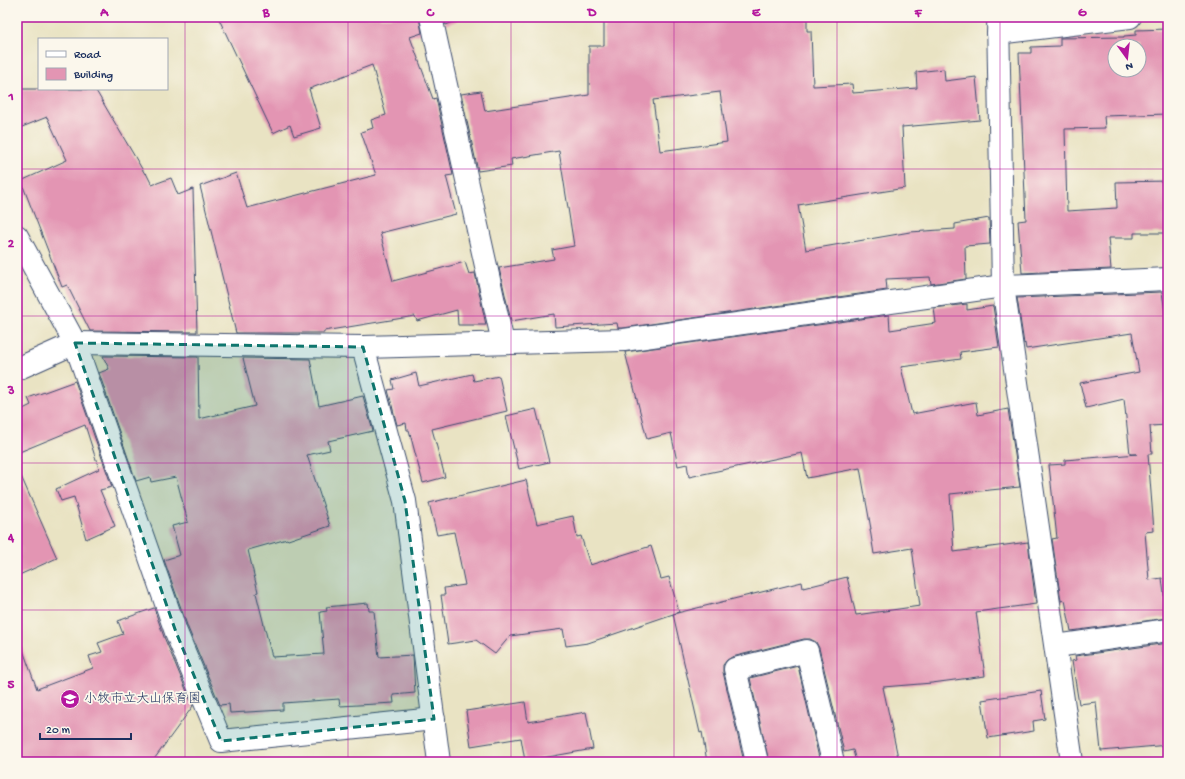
<svg xmlns="http://www.w3.org/2000/svg" width="1185" height="779" font-family="'Gochi Hand','Klee One',sans-serif">
<style>
.building{fill:#e395b3;fill-rule:evenodd}
.lines{fill:none;stroke-linecap:round;stroke-linejoin:round}
.street-casing{stroke:#3a4a6d;stroke-width:24}
.street{stroke:#fff;stroke-width:22}
.marked{fill:#0f766e;fill-opacity:0.2;stroke:#0f766e;stroke-width:3;stroke-dasharray:8 5;stroke-linejoin:round}
.grid{fill:none;stroke:#b5179e;stroke-width:1;stroke-opacity:0.55}
.labels{text-anchor:middle;dominant-baseline:central;stroke-width:3.5;stroke-linejoin:round;paint-order:stroke}
.poi-label{font-size:13px;fill:#1b2f5e;stroke:#fbf7ec;text-anchor:start}
.neatline{fill:none;stroke:#b5179e;stroke-width:1.5}
.grid-label{font-size:13px;text-anchor:middle;font-weight:bold;fill:#b5179e}
</style>
<rect width="100%" height="100%" fill="#fbf7ec"/>
<filter id="ink" filterUnits="userSpaceOnUse"><feTurbulence type="fractalNoise" baseFrequency=".025" numOctaves="2"/><feDisplacementMap in="SourceGraphic" scale="8" xChannelSelector="R" yChannelSelector="G"/><feConvolveMatrix kernelMatrix="1 2 1 2 8 2 1 2 1" color-interpolation-filters="sRGB"/></filter>
<filter id="wash" filterUnits="userSpaceOnUse"><feTurbulence type="fractalNoise" baseFrequency=".012" numOctaves="4" result="noise"/><feDisplacementMap in="SourceGraphic" scale="16" xChannelSelector="R" yChannelSelector="G"/><feGaussianBlur stdDeviation="0.9" result="paint"/><feColorMatrix in="noise" values="0 0 0 0 0 0 0 0 0 0 0 0 0 0 0 0 0 1.4 0 .05"/><feComposite in="paint" operator="in"/></filter>
<g filter="url(#wash)">
<rect width="100%" height="100%" fill="#e9e3c3"/>
<g id="blocks">
<!-- building -->
<g class="building">
<polygon points="218,17 419,17 422,33 410,37 433,99 436,98 453,175 446,176 456,214 380,233 393,281 465,262 469,274 475,273 486,325 458,325 457,310 417,321 415,316 324,331 324,333 236,333 200,186 236,173 247,208 376,175 361,132 373,128 371,120 386,115 372,65 309,89 321,128 294,136 290,125 273,133"/>
<polygon points="444,17 458,17 458,20 446,25"/>
<path d="M 604,17 L 807,17 L 807,31 L 811,31 L 813,86 L 852,84 L 853,93 L 917,88 L 916,72 L 944,69 L 945,81 L 976,77 L 980,120 L 902,127 L 905,188 L 798,205 L 806,250 L 910,232 L 955,229 L 955,224 L 989,218 L 990,244 L 965,246 L 966,279 L 931,284 L 930,277 L 886,279 L 887,290 L 623,328 L 618,328 L 617,323 L 555,327 L 554,314 L 511,321 L 499,268 L 554,259 L 552,250 L 574,246 L 559,151 L 511,159 L 512,166 L 478,171 L 461,94 L 481,91 L 485,111 L 589,95 L 589,46 L 604,46 ZM 720,92 L 727,142 L 660,151 L 653,100 Z"/>
<path d="M 1168,29 L 1168,114 L 1104,116 L 1105,128 L 1065,129 L 1067,211 L 1117,208 L 1116,182 L 1168,181 L 1168,233 L 1134,233 L 1134,238 L 1108,238 L 1111,269 L 1022,273 L 1018,221 L 1026,220 L 1019,53 L 1031,53 L 1031,47 L 1060,46 L 1060,38 L 1124,37 L 1124,36 L 1136,35 L 1136,30 ZM 1115,46 L 1139,46 L 1139,70 L 1115,70 Z"/>
<polygon points="17,89 95,89 145,174 146,173 152,185 171,178 178,195 193,189 197,332 90,331 67,285 62,287 21,181 67,160 47,117 17,129"/>
<polygon points="1162,292 1168,333 1168,425 1150,426 1152,454 1148,454 1154,531 1145,532 1149,580 1162,578 1167,618 1071,631 1065,600 1061,601 1052,539 1057,538 1049,465 1065,464 1065,460 1137,454 1130,454 1124,399 1086,408 1080,383 1139,372 1132,333 1026,349 1025,343 1024,344 1017,298"/>
<polygon points="967,304 967,310 993,306 999,347 960,352 961,359 901,367 912,414 976,402 978,415 1008,409 1020,487 950,494 954,552 1028,542 1036,604 976,612 985,676 932,683 883,687 899,762 856,762 853,750 844,752 819,648 816,642 810,639 804,639 732,657 727,660 723,665 723,672 744,762 707,762 702,732 700,733 673,614 802,582 803,588 847,577 856,615 920,606 912,548 874,554 870,529 871,529 860,468 807,478 802,453 689,477 687,464 678,466 671,433 647,439 625,352 889,315 890,330 936,323 934,308"/>
<polygon points="103,356 198,357 199,419 255,406 243,358 310,359 319,406 363,396 373,431 328,441 330,450 307,455 330,526 288,540 287,539 248,550 258,592 256,593 272,657 324,654 320,612 327,611 326,607 368,603 369,611 374,611 379,657 413,655 415,693 393,695 394,703 340,706 339,699 283,703 283,710 230,713 229,704 220,705 188,628 164,560 180,555 172,526 188,522 176,477 151,482 150,477 136,481 99,373 109,369"/>
<polygon points="416,373 419,386 472,374 474,381 499,376 507,411 432,429 445,477 423,483 409,430 407,430 406,423 397,425 388,390 394,389 392,380"/>
<polygon points="75,381 112,487 100,490 115,526 86,539 74,497 61,501 56,489 99,469 85,425 17,453 17,412 31,405 28,398"/>
<polygon points="536,409 549,462 519,469 506,416"/>
<polygon points="17,467 57,558 17,576"/>
<polygon points="526,480 537,524 573,516 577,537 581,536 590,565 651,546 661,579 669,577 679,612 588,643 566,646 563,629 510,636 495,654 476,640 448,644 441,595 445,595 444,588 465,585 454,532 437,535 429,503"/>
<polygon points="154,608 164,637 193,706 152,762 17,762 17,643 20,642 37,689 93,668 89,656 102,652 98,643 123,634 118,621"/>
<polygon points="1168,643 1168,745 1101,751 1096,702 1079,704 1072,661 1076,660 1075,656"/>
<polygon points="798,666 819,758 800,762 769,762 750,678"/>
<polygon points="1041,691 1045,719 1033,721 1034,731 988,738 982,700"/>
<polygon points="525,702 528,722 586,712 593,749 525,761 521,738 471,746 466,711"/>
</g>
</g>
</g>
<g filter="url(#ink)">
<use href="#blocks" fill-opacity="0" stroke="#3a4a6d" stroke-width="1"/>
<g class="lines">
<!-- street casing -->
<g class="street-casing">
<g id="street">
<polyline points="431,17 503,343"/>
<polyline points="998,17 1003,286 1072,762"/>
<polyline points="998,33 1130,17"/>
<polyline points="17,236 75,343 176,632 221,741 434,719"/>
<polyline points="363,347 405,501 439,762"/>
<polyline points="17,369 75,343 363,347 624,340 1003,286 1168,279"/>
<polyline points="1056,646 1168,630"/>
<polyline points="757,762 735,669 807,651 833,762"/>
</g>
</g>
<!-- street -->
<use href="#street" class="street"/>
</g>
</g>
<!-- marked area -->
<path class="marked" d="M 75,343 L 363,347 L 405,501 L 434,719 L 221,741 L 176,632 Z"/>
<!-- grid -->
<path class="grid" d="M 185,17 L 185,762M 348,17 L 348,762M 511,17 L 511,762M 674,17 L 674,762M 837,17 L 837,762M 1000,17 L 1000,762M 17,169 L 1168,169M 17,316 L 1168,316M 17,463 L 1168,463M 17,610 L 1168,610"/>
<!-- icons -->
<defs>
<g id="school-disc" transform="scale(1)"><circle r="9.5" fill="#b5179e" stroke="#fbf7ec"/><path d="M0-5L7-2L0 1L-7-2ZM-4 1L0 2.5L4 1V4Q0 6-4 4Z" fill="#fff"/></g>
</defs>
<g fill-rule="evenodd">
<use href="#school-disc" x="70" y="699"/>
</g>
<g class="labels">
<!-- poi labels -->
<g class="poi-label">
<text x="84" y="699">小牧市立大山保育園</text>
</g>
</g>
<!-- margin -->
<rect width="1185" height="779" fill="none" stroke="#fbf7ec" stroke-width="44"/>
<!-- legend -->
<rect x="38" y="38" width="130" height="52" fill="#fbf7ec" stroke="#a1a7b3"/>
<rect x="46" y="51" width="20" height="6" fill="#ffffff" stroke="#a1a7b3"/>
<text x="74" y="58" font-size="12" fill="#1b2f5e">Road</text>
<rect x="46" y="68" width="20" height="12" fill="#e395b3" stroke="#a1a7b3"/>
<text x="74" y="78" font-size="12" fill="#1b2f5e">Building</text>
<!-- north arrow -->
<g transform="translate(1127 58) rotate(165)"><circle r="19" fill="#fbf7ec" stroke="#a1a7b3"/>
<path d="M0-3L7 15L0 10L-7 15Z" fill="#b5179e"/>
<text y="-6" font-size="11" font-weight="bold" text-anchor="middle" fill="#1b2f5e">N</text>
</g>
<!-- scale -->
<path d="M40 733v6h91v-6" fill="none" stroke="#1b2f5e" stroke-width="2"/>
<text x="46" y="733" font-size="12" fill="#1b2f5e" stroke="#fbf7ec" stroke-width="3" paint-order="stroke">20 m</text>
<rect x="22" y="22" width="1141" height="735" class="neatline"/>
<g class="grid-label">
<text x="104" y="16">A</text>
<text x="266" y="16">B</text>
<text x="430" y="16">C</text>
<text x="592" y="16">D</text>
<text x="756" y="16">E</text>
<text x="918" y="16">F</text>
<text x="1082" y="16">G</text>
<text x="11" y="100">1</text>
<text x="11" y="247">2</text>
<text x="11" y="394">3</text>
<text x="11" y="541">4</text>
<text x="11" y="688">5</text>
</g>
</svg>
